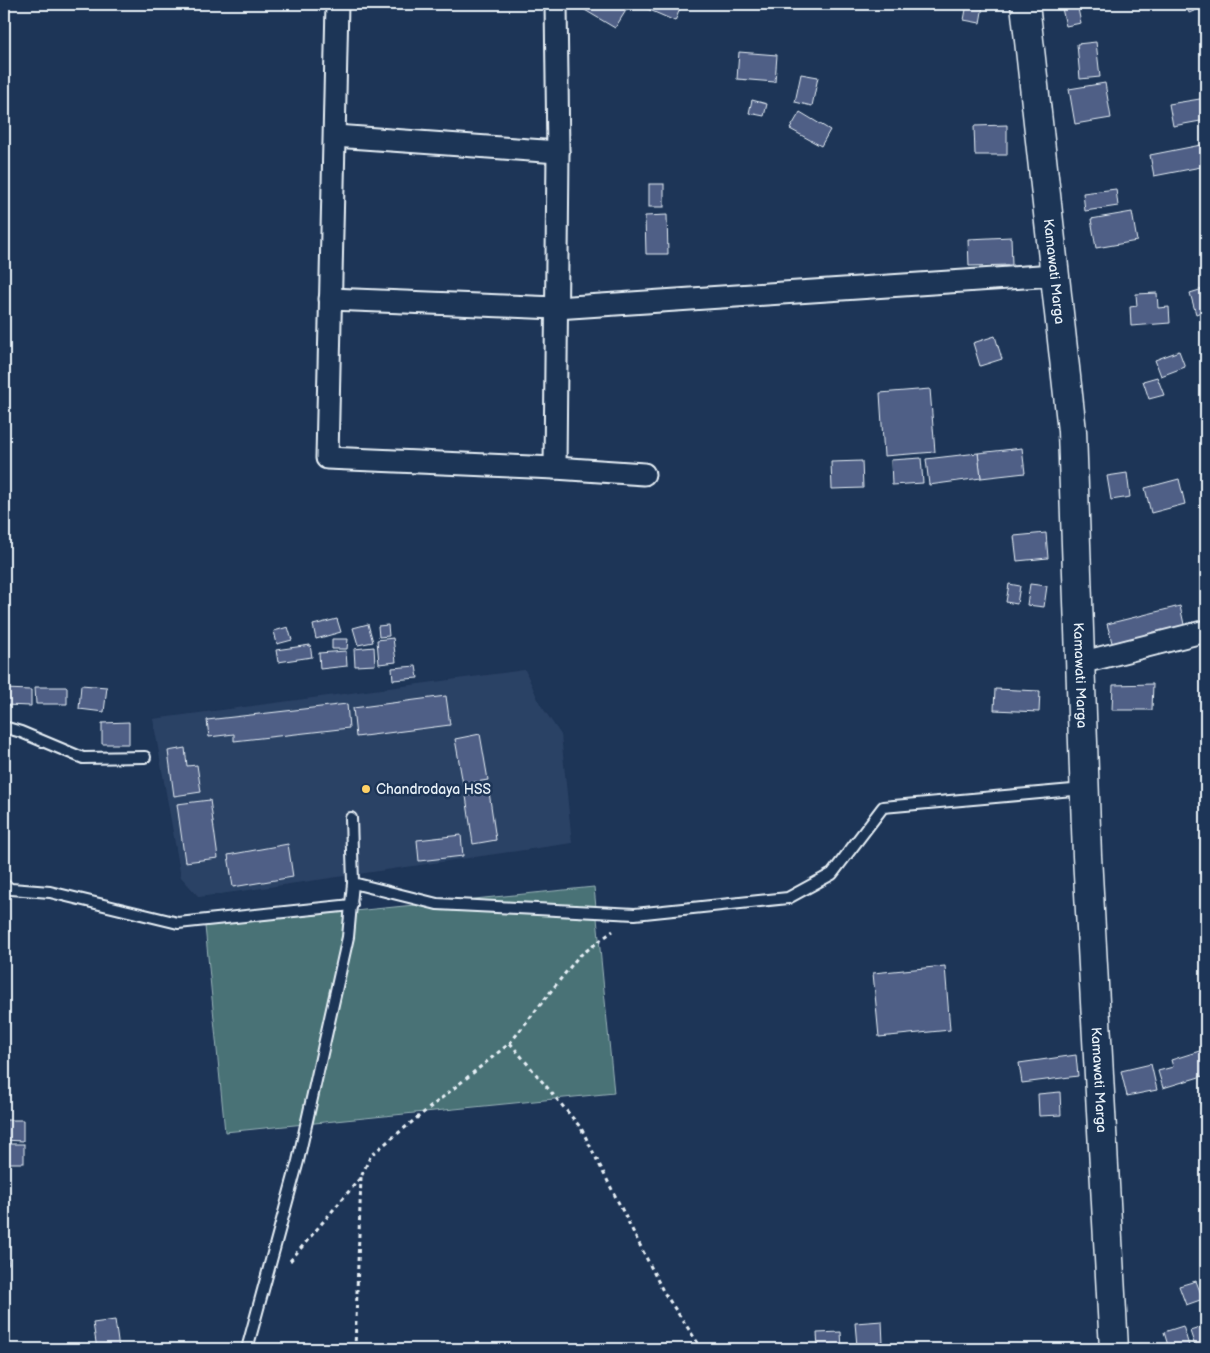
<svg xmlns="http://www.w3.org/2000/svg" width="1210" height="1353" font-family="'Balsamiq Sans',sans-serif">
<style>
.built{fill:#2c4265}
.green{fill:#497276;stroke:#98b2b7}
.building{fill:#4f5f86;stroke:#e8f1f8}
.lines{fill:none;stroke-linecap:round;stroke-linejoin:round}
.lane-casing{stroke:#e8f1f8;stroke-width:14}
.street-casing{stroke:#e8f1f8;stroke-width:25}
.secondary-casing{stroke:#e8f1f8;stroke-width:31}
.path{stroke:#e8f1f8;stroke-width:3;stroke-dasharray:4 4;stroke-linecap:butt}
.lane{stroke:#1d3557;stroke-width:10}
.street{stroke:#1d3557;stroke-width:21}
.secondary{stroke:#1d3557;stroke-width:28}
.poi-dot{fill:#ffd166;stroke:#1d3557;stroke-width:2}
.labels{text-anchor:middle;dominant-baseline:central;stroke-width:5;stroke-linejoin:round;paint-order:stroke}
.street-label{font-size:14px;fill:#e8f1f8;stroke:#1d3557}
.poi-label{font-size:14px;fill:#e8f1f8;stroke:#1d3557;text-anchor:start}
</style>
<rect width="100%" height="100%" fill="#1d3557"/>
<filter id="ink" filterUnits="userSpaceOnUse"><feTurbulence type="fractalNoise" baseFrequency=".02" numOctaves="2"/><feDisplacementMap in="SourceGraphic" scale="10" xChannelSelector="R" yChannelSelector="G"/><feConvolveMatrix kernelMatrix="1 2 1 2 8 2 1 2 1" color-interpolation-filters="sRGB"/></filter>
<g filter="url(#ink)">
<!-- built -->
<polygon class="built" points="525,670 540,704 561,735 572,843 199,897 181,877 153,719"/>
<!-- green -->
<polygon class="green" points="594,887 614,1093 225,1132 205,926"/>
<!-- building -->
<g class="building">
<polygon points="580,4 630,4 615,28 578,6"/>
<polygon points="647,4 682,4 675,21 645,8"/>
<polygon points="967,4 983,6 980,23 964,20"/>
<polygon points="1061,4 1077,4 1081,23 1066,26"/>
<polygon points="1185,4 1206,4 1206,6 1189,13"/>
<polygon points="1096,42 1100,77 1080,79 1077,44"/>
<polygon points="739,52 777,55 775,82 737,79"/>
<polygon points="801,74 818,77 812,106 795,102"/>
<polygon points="1105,83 1111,118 1075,124 1069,89"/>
<polygon points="1206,98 1206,120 1173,126 1169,104"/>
<polygon points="752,100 767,104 764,116 749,113"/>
<polygon points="800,112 830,130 821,146 790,129"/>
<polygon points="1007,125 1007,155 975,155 974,126"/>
<polygon points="1206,144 1206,166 1154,176 1150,155"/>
<rect x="649" y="184" width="15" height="23"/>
<polygon points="1116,189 1118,206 1085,211 1083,193"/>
<polygon points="1132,212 1137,241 1096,248 1091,219"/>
<polygon points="667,215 668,254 646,254 645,216"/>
<polygon points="1011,237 1012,265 969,266 968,239"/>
<polygon points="1206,288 1206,310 1196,314 1190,293"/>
<polygon points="1157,293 1158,308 1169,307 1170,323 1131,326 1130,307 1137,306 1136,294"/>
<polygon points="995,336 1002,359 980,366 973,343"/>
<polygon points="1179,351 1185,367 1161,376 1155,360"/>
<polygon points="1157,377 1164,395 1149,399 1143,381"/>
<polygon points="930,389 935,452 884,456 880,393"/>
<polygon points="1022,448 1025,473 981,478 978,453"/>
<polygon points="978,453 981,478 929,485 926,459"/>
<polygon points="921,458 923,483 892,485 891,460"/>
<polygon points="862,461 863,488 832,489 831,462"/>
<polygon points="1127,473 1130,497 1111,500 1107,476"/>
<polygon points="1179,479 1185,504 1151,513 1145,488"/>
<polygon points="1046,533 1048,558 1017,561 1014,536"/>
<polygon points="1009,584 1020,586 1017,604 1006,602"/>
<polygon points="1030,584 1047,586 1044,607 1027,605"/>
<polygon points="1180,606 1185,629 1113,646 1107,624"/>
<polygon points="337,619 341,632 316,639 313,625"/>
<polygon points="368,624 373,642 358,645 353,628"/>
<polygon points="388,625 389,636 379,637 378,626"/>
<polygon points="288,627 292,640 277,644 274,631"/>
<polygon points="393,638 396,662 379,664 377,640"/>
<polygon points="332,639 348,639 347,649 332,649"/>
<polygon points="310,645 312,657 278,662 276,650"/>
<polygon points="374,647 375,665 355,666 354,649"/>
<polygon points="346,651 347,666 320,669 319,653"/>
<polygon points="416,666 418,678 393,680 392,668"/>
<polygon points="1153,684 1152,710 1112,710 1113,685"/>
<polygon points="81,685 107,687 104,712 79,709"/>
<polygon points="35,687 67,687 67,704 36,704"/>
<polygon points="4,689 31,690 31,706 4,705"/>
<polygon points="995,689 1040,691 1039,712 994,710"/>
<polygon points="446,696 450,725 356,737 353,708"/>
<polygon points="347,704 349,728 234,741 234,734 209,737 207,720"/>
<polygon points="129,722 129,744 102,744 102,723"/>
<polygon points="480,734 488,780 463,784 455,739"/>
<polygon points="185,748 187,766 197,765 201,792 174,796 168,751"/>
<polygon points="489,792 496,840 473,844 466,796"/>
<polygon points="210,800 218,858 185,862 177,804"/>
<polygon points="461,835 463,856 419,861 417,840"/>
<polygon points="288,844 293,877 233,887 228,855"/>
<polygon points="945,966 950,1030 879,1037 873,973"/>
<polygon points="1206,1049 1206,1075 1163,1088 1158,1071 1173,1067 1171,1060"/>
<polygon points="1076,1055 1078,1076 1022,1083 1019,1063"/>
<polygon points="1151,1064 1157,1090 1127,1096 1121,1071"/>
<polygon points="1060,1092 1061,1115 1039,1116 1038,1094"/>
<polygon points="4,1120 23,1120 23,1141 4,1140"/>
<rect x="4" y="1144" width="20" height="19"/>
<polygon points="4,1237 9,1264 4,1265"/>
<polygon points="1196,1281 1203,1299 1186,1305 1179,1286"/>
<polygon points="115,1320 119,1349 97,1349 93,1323"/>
<polygon points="882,1321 883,1344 857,1346 855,1323"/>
<polygon points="1183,1326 1190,1349 1169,1349 1164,1332"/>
<polygon points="1206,1326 1206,1349 1196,1349 1190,1331"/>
<polygon points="841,1332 842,1349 818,1349 817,1333"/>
</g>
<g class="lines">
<!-- lane casing -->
<g class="lane-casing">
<g id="lane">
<polyline points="4,727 21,732 83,758 145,757"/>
<polyline points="353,883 437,904 635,914 788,898 832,874 883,807 1084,789"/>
<polyline points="4,885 11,889 50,892 178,923 352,905"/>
<polyline points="247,1349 298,1161 348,937 353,883 351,818"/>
</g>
</g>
<!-- street casing -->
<g class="street-casing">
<g id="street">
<polyline points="337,4 327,458 555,468 644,474"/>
<polyline points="335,136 558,152"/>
<polyline points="330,299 556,308 1054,275"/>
<polyline points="555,468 558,152 556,4"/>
<polyline points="1080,663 1206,631"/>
</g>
</g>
<!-- secondary casing -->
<g class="secondary-casing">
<g id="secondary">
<path id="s1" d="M 1025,4 L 1072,431 L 1087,856 L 1114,1349"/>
</g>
</g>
<!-- path -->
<g class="path">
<polyline points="510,1043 581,1128 663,1291 702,1349"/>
<polyline points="290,1261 361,1177 371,1155 510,1043 578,957 613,931"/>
<polyline points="355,1349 361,1177"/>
</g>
<!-- lane -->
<use href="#lane" class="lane"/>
<!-- street -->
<use href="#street" class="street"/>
<!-- secondary -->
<use href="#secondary" class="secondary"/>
</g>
</g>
<!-- markers -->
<circle class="poi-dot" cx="366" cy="789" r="5"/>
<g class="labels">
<!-- street labels -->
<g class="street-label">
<text stroke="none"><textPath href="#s1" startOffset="269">Kamawati Marga</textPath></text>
<text stroke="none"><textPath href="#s1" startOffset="674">Kamawati Marga</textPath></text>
<text stroke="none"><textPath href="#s1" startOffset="1079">Kamawati Marga</textPath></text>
</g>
<!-- poi labels -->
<g class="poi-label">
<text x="376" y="789">Chandrodaya HSS</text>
</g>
</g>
<!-- margin -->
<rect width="1210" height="1353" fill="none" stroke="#1d3557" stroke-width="20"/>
<rect x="10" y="10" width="1190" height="1333" fill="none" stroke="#e8f1f8" stroke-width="2" filter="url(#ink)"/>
</svg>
